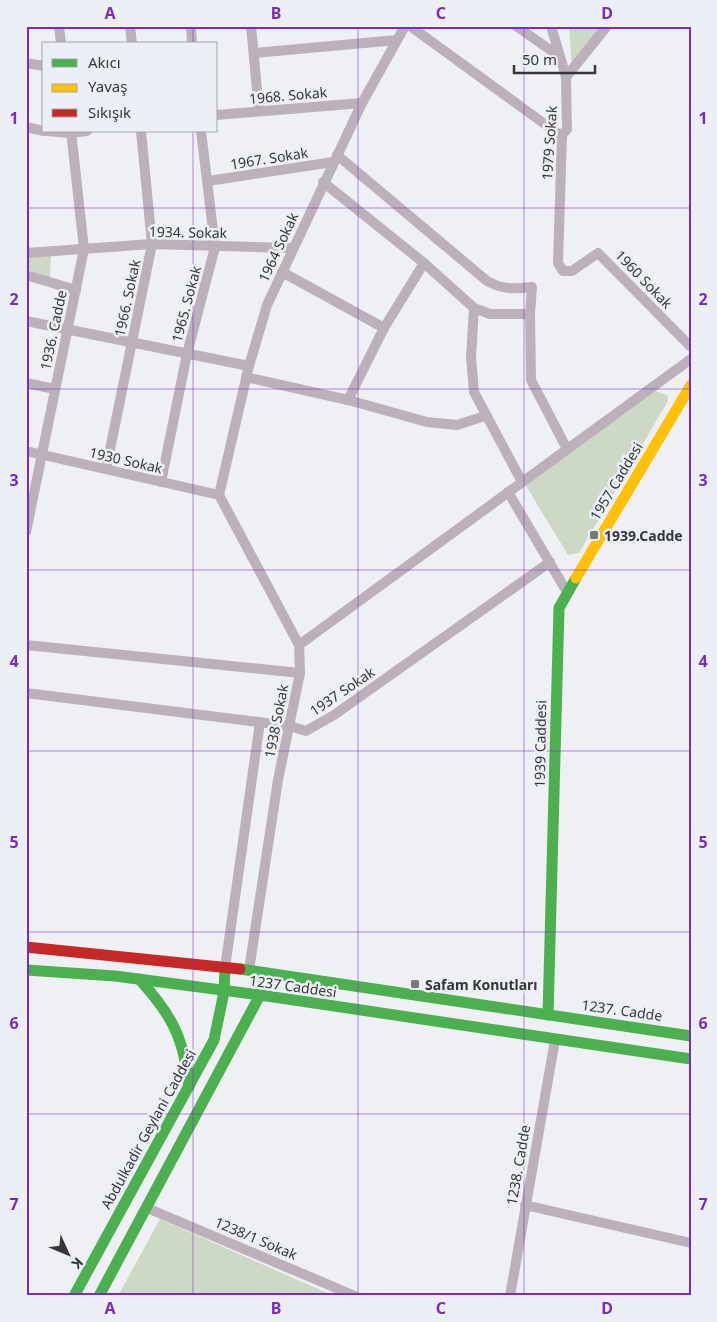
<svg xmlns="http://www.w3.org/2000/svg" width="717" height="1322" font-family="'Noto Sans',sans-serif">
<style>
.green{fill:#cdd9c4}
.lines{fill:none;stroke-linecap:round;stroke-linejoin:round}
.street{stroke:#bcb1ba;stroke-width:10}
.fast{stroke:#4caf50;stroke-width:11}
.slow{stroke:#ffc107;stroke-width:11}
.jam{stroke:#c62828;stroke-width:11}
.grid{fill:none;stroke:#7b2cbf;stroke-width:1;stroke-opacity:0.55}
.poi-dot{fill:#77787a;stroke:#edeff6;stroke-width:2}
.labels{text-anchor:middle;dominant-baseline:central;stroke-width:5;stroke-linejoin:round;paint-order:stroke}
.street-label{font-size:14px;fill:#363739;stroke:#edeff6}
.poi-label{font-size:14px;font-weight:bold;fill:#363739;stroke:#edeff6;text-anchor:start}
.neatline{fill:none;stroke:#7b2cbf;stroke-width:2}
.grid-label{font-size:16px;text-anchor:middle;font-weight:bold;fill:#7b2cbf}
</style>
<rect width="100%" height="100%" fill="#eff0f4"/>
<!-- green -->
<g class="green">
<polygon points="569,26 607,26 572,70"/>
<polygon points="51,254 50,278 26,269 26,256"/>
<polygon points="656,391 668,396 668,401 579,553 568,555 526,486 530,480"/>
<polygon points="160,1219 334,1296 118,1296"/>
</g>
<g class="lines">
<!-- street -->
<g class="street">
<polyline points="59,26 61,44"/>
<polyline points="130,26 132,44"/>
<polyline points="191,26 192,44"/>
<polyline points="251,26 259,111"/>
<polyline points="410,26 557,133 562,135"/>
<polyline points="516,26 559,56"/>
<polyline points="551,26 566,77 567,129 562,135 558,263 563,271 572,271 598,253 691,347"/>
<polyline points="254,53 397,40"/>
<polyline points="26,63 44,66"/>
<polyline points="566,77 607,26"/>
<polyline points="216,115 362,103"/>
<polyline points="26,127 44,131"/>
<polyline points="46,131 71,133 87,131"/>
<path d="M 337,155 L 487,281 C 503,290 515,289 532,287 L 530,314"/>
<polyline points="208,181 333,162"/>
<polyline points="323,182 424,263 384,328 348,400"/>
<polyline points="26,253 152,244 292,248"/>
<polyline points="424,263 474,308 471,357 474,392 522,482"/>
<polyline points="282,272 384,328"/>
<polyline points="26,275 76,290"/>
<polyline points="474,308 490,314 530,314 531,380 567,449"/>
<polyline points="26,321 249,366"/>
<polyline points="246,377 348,400 427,422 457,425 485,416"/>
<polyline points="26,383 55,389"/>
<polyline points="26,451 219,495"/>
<polyline points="106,469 152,244 141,131"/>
<polyline points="161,482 187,354 215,247 201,131"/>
<polyline points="508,492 567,592"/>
<polyline points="219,495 249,366 267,305 362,103 405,26"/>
<polyline points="219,495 299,645 300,673 278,780 249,970"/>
<polyline points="26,532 84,249 71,131"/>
<polyline points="26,645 300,673"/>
<polyline points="299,645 691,359"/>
<polyline points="26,693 290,726 306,731 334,715 550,562"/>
<polyline points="225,968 260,722"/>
<polyline points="525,1205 691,1243"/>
<polyline points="147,1208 355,1296"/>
<polyline points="510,1296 555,1040"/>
</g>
<!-- fast -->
<g class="fast">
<polyline points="240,969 691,1036"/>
<polyline points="26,970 115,976 260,995 691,1059"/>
<path d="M 139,979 C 172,1015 184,1038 189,1087"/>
<polyline points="548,1015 559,608 576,578"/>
<polyline points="74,1296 214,1040 224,992 225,968"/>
<polyline points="99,1296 260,995 266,973"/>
</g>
<!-- slow -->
<polyline class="slow" points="576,578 691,385"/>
<!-- jam -->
<polyline class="jam" points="26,947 240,969"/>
</g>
<!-- grid -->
<path class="grid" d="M 193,26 L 193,44M 358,26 L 358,1296M 524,26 L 524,1296M 193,131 L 193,1296M 26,208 L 691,208M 26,389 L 691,389M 26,570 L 691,570M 26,751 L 691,751M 26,932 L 691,932M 26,1114 L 691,1114"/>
<!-- markers -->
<g class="poi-dot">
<rect x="589" y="530" width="10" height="10" rx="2.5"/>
<rect x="410" y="979" width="10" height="10" rx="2.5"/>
</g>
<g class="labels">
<!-- street labels -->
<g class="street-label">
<text transform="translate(288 95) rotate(-5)">1968. Sokak</text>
<text transform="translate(549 143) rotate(-86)">1979 Sokak</text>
<text transform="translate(269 158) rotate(-9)">1967. Sokak</text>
<text transform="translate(188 232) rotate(1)">1934. Sokak</text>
<text transform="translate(278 247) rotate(-65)">1964 Sokak</text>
<text transform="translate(644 279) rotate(46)">1960 Sokak</text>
<text transform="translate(127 298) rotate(-78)">1966. Sokak</text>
<text transform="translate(186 304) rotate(-75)">1965. Sokak</text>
<text transform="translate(53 330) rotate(-78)">1936. Cadde</text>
<text transform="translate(126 460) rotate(13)">1930 Sokak</text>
<text transform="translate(616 481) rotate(-59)">1957 Caddesi</text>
<text transform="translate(342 691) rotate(-34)">1937 Sokak</text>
<text transform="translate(276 721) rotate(-79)">1938 Sokak</text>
<text transform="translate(540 744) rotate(-89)">1939 Caddesi</text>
<text transform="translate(293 986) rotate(8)">1237 Caddesi</text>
<text transform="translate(622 1010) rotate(8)">1237. Cadde</text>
<text transform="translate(148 1129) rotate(-61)">Abdulkadir Geylani Caddesi</text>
<text transform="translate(518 1165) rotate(-80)">1238. Cadde</text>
<text transform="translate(256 1238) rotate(23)">1238/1 Sokak</text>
</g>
<!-- poi labels -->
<g class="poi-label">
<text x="604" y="535">1939.Cadde</text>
<text x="425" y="984">Safam Konutları</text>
</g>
</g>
<!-- border -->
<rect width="717" height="1322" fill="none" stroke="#edeff6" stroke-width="55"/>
<!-- legend -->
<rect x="42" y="42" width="175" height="90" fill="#edeff6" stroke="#a4a5aa"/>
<rect x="52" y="59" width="25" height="8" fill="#4caf50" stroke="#a4a5aa"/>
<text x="88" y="68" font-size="15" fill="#363739">Akıcı</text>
<rect x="52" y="84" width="25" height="8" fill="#ffc107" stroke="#a4a5aa"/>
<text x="88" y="92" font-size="15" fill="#363739">Yavaş</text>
<rect x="52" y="109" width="25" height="8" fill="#c62828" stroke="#a4a5aa"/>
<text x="88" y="118" font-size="15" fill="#363739">Sıkışık</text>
<!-- north arrow -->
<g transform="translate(68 1254) rotate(134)" stroke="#edeff6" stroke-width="4" paint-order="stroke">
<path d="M0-4L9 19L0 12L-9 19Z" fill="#363739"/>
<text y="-8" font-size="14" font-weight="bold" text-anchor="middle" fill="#363739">K</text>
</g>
<!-- scale -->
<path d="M514 65v8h81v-8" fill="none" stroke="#363739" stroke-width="2.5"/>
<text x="522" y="65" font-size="15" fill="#363739" stroke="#edeff6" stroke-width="4" paint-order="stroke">50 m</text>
<rect x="28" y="28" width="662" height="1266" class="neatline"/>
<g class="grid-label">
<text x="110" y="19">A</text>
<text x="276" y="19">B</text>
<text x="441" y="19">C</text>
<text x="607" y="19">D</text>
<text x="14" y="124">1</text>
<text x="703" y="124">1</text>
<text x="14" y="305">2</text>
<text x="703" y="305">2</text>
<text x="14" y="486">3</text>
<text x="703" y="486">3</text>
<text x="14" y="667">4</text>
<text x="703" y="667">4</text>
<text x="14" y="848">5</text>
<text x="703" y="848">5</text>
<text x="14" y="1029">6</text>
<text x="703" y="1029">6</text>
<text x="14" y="1210">7</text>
<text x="703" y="1210">7</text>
<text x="110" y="1314">A</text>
<text x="276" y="1314">B</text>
<text x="441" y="1314">C</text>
<text x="607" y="1314">D</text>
</g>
</svg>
